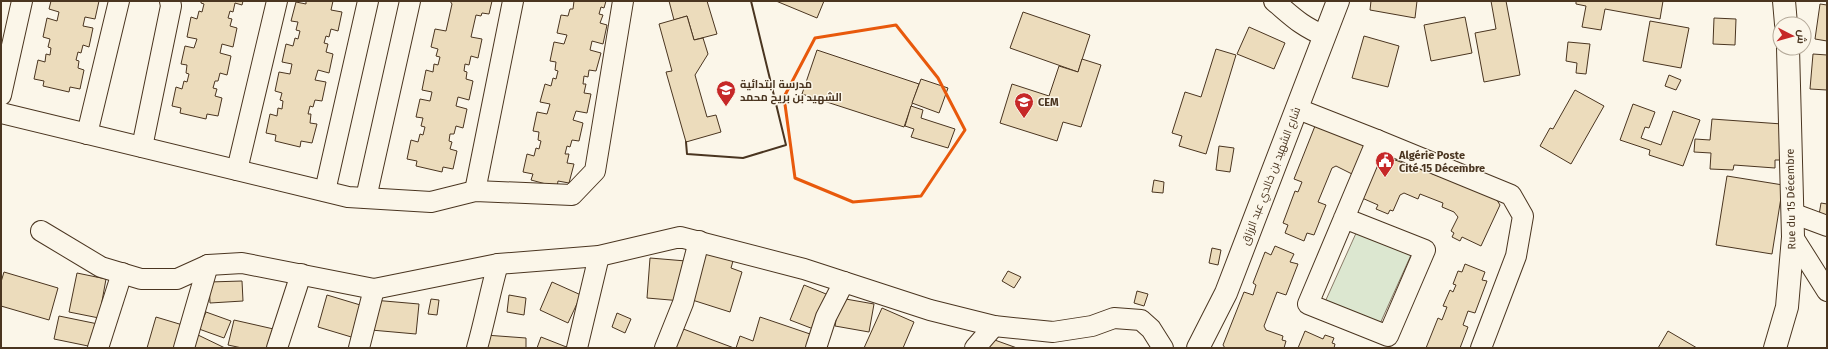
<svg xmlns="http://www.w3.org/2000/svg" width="1828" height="349" font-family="'Fira Sans',Cairo,sans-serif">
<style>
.green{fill:#dce7d0;stroke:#887966}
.building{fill:#ecdcbc;stroke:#4a3520}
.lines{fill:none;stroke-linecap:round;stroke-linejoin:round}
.minor-casing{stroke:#4a3520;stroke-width:22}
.major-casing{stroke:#4a3520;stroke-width:24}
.minor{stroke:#fbf6e9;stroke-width:20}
.major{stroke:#fbf6e9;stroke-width:22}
.wall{stroke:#4a3520;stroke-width:2}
.marked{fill:none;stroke:#e8590c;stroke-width:3;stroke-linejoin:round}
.labels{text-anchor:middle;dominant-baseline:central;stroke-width:3;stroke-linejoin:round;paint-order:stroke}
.poi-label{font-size:11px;font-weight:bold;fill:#4a3520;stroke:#fbf6e9;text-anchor:start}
.street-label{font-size:11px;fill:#4a3520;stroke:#fbf6e9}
</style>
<rect width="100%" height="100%" fill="#fbf6e9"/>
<!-- green -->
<polygon class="green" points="1357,231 1411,255 1379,326 1325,302"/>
<!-- building -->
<g class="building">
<polygon points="51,1 99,1 95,19 85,17 83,26 93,28 89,47 83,45 81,53 78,52 76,60 79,61 78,68 84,70 80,89 70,87 69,92 43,86 44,81 34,79 38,60 45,62 46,54 50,55 51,48 48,47 50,39 43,37 47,18 57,21 59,12 49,9"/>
<polygon points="201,1 243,1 242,5 235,3 233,12 230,11 228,18 232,19 230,26 237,28 233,47 222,44 220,53 231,56 227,75 220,73 218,81 215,81 213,88 217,89 215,96 222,98 218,116 207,114 206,119 180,113 181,108 172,106 176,87 182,89 184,81 187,82 189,74 186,73 187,65 181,64 185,46 194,48 197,39 187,37 191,17 197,19 199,11 202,12 204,4 201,3"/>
<polygon points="306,1 333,1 331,10 342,12 338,31 331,29 329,37 326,36 324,43 328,44 326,52 333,54 329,73 318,70 315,80 326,82 322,101 315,100 313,107 310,106 308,114 311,114 310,123 317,124 312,143 301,141 300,147 275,141 276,135 266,133 270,114 277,116 278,108 282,109 283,101 280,100 282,93 275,91 279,72 290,74 292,64 282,62 286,44 293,46 295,38 298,39 300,31 296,30 298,22 291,21 296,2 306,4"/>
<polygon points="450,1 492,1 489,14 482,13 481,16 476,15 471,37 482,39 478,58 471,56 469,65 465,64 464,71 467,72 466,79 473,81 469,100 458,97 456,106 467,109 463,128 456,126 454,134 450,134 449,141 452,142 450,149 457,151 453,169 443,167 442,172 416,166 417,161 407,159 411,140 418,142 420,134 423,135 425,127 421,126 423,118 416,117 420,99 430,101 432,92 422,90 426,70 433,72 434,64 438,65 440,57 436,56 438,49 431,47 435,29 446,31 452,4"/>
<polygon points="573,1 606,1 604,8 601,7 599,14 603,15 600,23 607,25 603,44 592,41 590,50 601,53 596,71 589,70 588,77 584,76 583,84 586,84 584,93 591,94 587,113 576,111 573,120 583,123 579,141 572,140 570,147 567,146 565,154 569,154 567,163 574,164 569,183 558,181 557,187 531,180 533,174 523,172 527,154 534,156 536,148 539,149 541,141 538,140 539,132 533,131 537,112 547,114 550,104 540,102 545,84 551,86 553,78 556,79 558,71 555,70 556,62 550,61 554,42 564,44 567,35 557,33 561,15 568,16 570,9 573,9 574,1"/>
<polygon points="669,1 707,1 717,34 694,40 687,16 674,20"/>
<polygon points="776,1 824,1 817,18"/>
<polygon points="1371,1 1417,1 1415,18 1370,10"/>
<polygon points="1491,1 1506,1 1520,75 1484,82 1475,33 1496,29"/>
<polygon points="1576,1 1663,1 1660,19 1605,9 1601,30 1582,27 1586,6 1576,4"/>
<polygon points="1820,4 1827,5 1827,41 1815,39"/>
<polygon points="1023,12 1090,35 1078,72 1010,48"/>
<polygon points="687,16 694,40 703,38 708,54 695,75 707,117 716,115 721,132 686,142 666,72 672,71 659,24"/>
<polygon points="1465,17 1472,53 1431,61 1424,25"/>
<polygon points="1714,18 1736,19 1735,45 1713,44"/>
<polygon points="1650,21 1689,28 1681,68 1643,61"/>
<polygon points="1249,27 1285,43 1274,69 1237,54"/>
<polygon points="1364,36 1399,46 1388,87 1352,78"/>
<polygon points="1568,42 1590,44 1586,74 1576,73 1577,63 1566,61"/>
<polygon points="1216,49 1236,55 1206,154 1179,146 1182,136 1172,133 1185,92 1201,97"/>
<polygon points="817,50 919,84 904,127 802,94"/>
<polygon points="1813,54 1827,55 1827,90 1810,89"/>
<polygon points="1082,59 1101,65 1081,127 1063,122 1057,141 1000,123 1012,84 1049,96 1059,66 1078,72"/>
<polygon points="1669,75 1681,80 1676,90 1665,86"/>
<polygon points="921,79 948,88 939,113 912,103"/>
<polygon points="1575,90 1604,106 1571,164 1540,146 1550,128 1553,129"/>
<polygon points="1633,104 1655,112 1649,128 1645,127 1641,138 1661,145 1673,111 1700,120 1683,166 1649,155 1650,150 1620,140"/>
<polygon points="911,106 923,110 921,118 955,129 948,148 911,137 914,129 905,126"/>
<polygon points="1712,119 1782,124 1780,160 1775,160 1775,168 1734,165 1733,170 1710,169 1711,153 1694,152 1695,139 1710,140"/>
<polygon points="1315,126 1366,143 1352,174 1336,166 1332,168 1318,202 1326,205 1314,235 1307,233 1304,241 1285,233 1288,225 1283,223 1295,191 1298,192 1302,182 1294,179"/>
<polygon points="1219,146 1234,148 1230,172 1216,170"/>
<polygon points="1387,157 1495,197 1500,205 1481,246 1462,237 1460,241 1452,237 1454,233 1451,231 1458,217 1454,212 1442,207 1443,203 1420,194 1418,199 1404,193 1400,195 1393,211 1390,210 1388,214 1376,209 1378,205 1362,198 1377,163"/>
<polygon points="1727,176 1783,185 1772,254 1716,245"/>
<polygon points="1154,180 1164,182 1163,193 1152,192"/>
<polygon points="1821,203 1827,204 1827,216 1819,215"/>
<polygon points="1275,246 1294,254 1290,262 1298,264 1286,295 1277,292 1264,326 1266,330 1283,336 1282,340 1286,341 1284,348 1225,348 1223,345 1244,292 1253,295 1256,285 1253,283 1265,252 1271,255"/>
<polygon points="1212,248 1221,250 1218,265 1209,263"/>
<polygon points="701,251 733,261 731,268 742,272 730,312 686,298"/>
<polygon points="650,258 686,261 682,301 647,298"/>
<polygon points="1465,264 1485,272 1482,280 1487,281 1475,313 1468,311 1463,325 1468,327 1460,348 1426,348 1438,318 1442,320 1447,307 1443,306 1450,290 1453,292 1456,285 1453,284 1458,271 1462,272"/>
<polygon points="1008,271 1021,277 1014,288 1002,281"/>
<polygon points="4,272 58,288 49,320 1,306 1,282"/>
<polygon points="77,273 106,279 99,318 69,312"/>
<polygon points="242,281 243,301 210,303 209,282"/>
<polygon points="552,282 581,295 568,323 540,310"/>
<polygon points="804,285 831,296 816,330 790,320"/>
<polygon points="1137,291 1148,294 1144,306 1134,303"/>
<polygon points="327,295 367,307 358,339 318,327"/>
<polygon points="509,295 526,298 524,315 507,312"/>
<polygon points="840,298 874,304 869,332 835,326"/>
<polygon points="431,299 439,300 437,315 428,314"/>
<polygon points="373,300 419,304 416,334 371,330"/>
<polygon points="882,308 914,322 903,348 864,348"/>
<polygon points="206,312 231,321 224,338 199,329"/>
<polygon points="617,313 631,319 625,333 612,327"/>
<polygon points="59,316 98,324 93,347 54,339"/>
<polygon points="156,317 186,326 180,348 147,348"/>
<polygon points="760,317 816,336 812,348 736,348 740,336 753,341"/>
<polygon points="234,320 278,330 274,348 242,348 228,345"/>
<polygon points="678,327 734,348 670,348"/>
<polygon points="1305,331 1323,339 1325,335 1334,338 1332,343 1335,344 1334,348 1298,348"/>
<polygon points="1668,331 1697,348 1658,348"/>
<polygon points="198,335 225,348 192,348"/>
<polygon points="485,335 526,338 526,348 484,348"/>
<polygon points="541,337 569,348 537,348"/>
<polygon points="992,339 1017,348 988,348"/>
</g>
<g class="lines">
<!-- minor casing -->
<g class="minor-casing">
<g id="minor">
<path d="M 1274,1 C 1293,17 1301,26 1325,36"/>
<polyline points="1,95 22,1"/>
<polyline points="1298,109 1377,140 1511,195 1523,216 1516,256 1481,348"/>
<polyline points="1,113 348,197 431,202 475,191 572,195 595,171 623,1"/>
<polyline points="87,134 119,1"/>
<polyline points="142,147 171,6 170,1"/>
<polyline points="237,170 277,1"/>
<polyline points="325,191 368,1"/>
<polyline points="475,191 513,1"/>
<polyline points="366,198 410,1"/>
<polyline points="1792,213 1827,226"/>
<polyline points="1344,218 1425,250 1388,336 1308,304 1377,140"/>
<polyline points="41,231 101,267 141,279 177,279 208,265 242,263 374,289 498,264 599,256 680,237 804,269 930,310 994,326 1053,332 1092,326 1114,318 1141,320 1151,329 1163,348"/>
<polyline points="1793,237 1827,291"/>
<polyline points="98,348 122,273"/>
<polyline points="184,348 208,265"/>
<polyline points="277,348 301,274"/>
<polyline points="359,348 374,289"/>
<path d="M 477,348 C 485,320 490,292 498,264"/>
<polyline points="577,348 599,256"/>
<polyline points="665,348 683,303 699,241"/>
<polyline points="816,348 826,317 844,282"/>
<polyline points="975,348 994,326"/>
</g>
</g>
<!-- major casing -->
<g class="major-casing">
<g id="major">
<polyline points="1784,1 1786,24"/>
<polyline points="1198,348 1226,293 1338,1"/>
<polyline points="1775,348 1787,307 1793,237 1788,48"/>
</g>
</g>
<!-- minor -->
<use href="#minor" class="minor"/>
<!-- major -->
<use href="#major" class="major"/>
<!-- wall -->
<polyline class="wall" points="686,142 687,154 743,158 786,145 751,1"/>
</g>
<!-- marked area -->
<path class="marked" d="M 896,25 L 938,78 L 965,130 L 921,196 L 853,202 L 795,178 L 784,97 L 815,38 Z"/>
<!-- icons -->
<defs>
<g id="school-pin" transform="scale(1)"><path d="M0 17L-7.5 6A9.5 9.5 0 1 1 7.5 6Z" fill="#c62828" stroke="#fbf6e9"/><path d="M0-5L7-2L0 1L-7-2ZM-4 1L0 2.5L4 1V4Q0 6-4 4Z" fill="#fff"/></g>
<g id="civic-pin" transform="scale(1)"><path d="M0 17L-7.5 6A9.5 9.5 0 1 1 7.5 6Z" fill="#c62828" stroke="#fbf6e9"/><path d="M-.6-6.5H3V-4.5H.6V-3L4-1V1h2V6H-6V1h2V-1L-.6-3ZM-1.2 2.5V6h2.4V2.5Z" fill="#fff"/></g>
</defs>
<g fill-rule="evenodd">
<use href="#school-pin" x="726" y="90"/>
<use href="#school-pin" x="1024" y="102"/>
<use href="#civic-pin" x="1385" y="161"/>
</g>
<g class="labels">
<!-- poi labels -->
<g class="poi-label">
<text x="740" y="84">مدرسة ابتدائية<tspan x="740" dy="13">الشهيد بن بريح محمد</tspan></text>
<text x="1038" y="102">CEM</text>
<text x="1399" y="155">Algérie Poste<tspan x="1399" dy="13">Cité 15 Décembre</tspan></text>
</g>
<!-- street labels -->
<g class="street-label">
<text transform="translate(1271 176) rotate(-69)">شارع الشهيد بن خالدي عبد الرزاق</text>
<text transform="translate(1791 199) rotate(-91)">Rue du 15 Décembre</text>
</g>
</g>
<!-- border -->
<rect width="1828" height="349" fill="none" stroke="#4a3520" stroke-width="4"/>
<!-- north arrow -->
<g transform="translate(1792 36) rotate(96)"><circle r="19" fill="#fbf6e9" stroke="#b4a999"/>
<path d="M0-3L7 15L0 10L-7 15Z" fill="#c62828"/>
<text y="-6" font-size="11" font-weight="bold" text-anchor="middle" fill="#4a3520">ش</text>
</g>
</svg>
